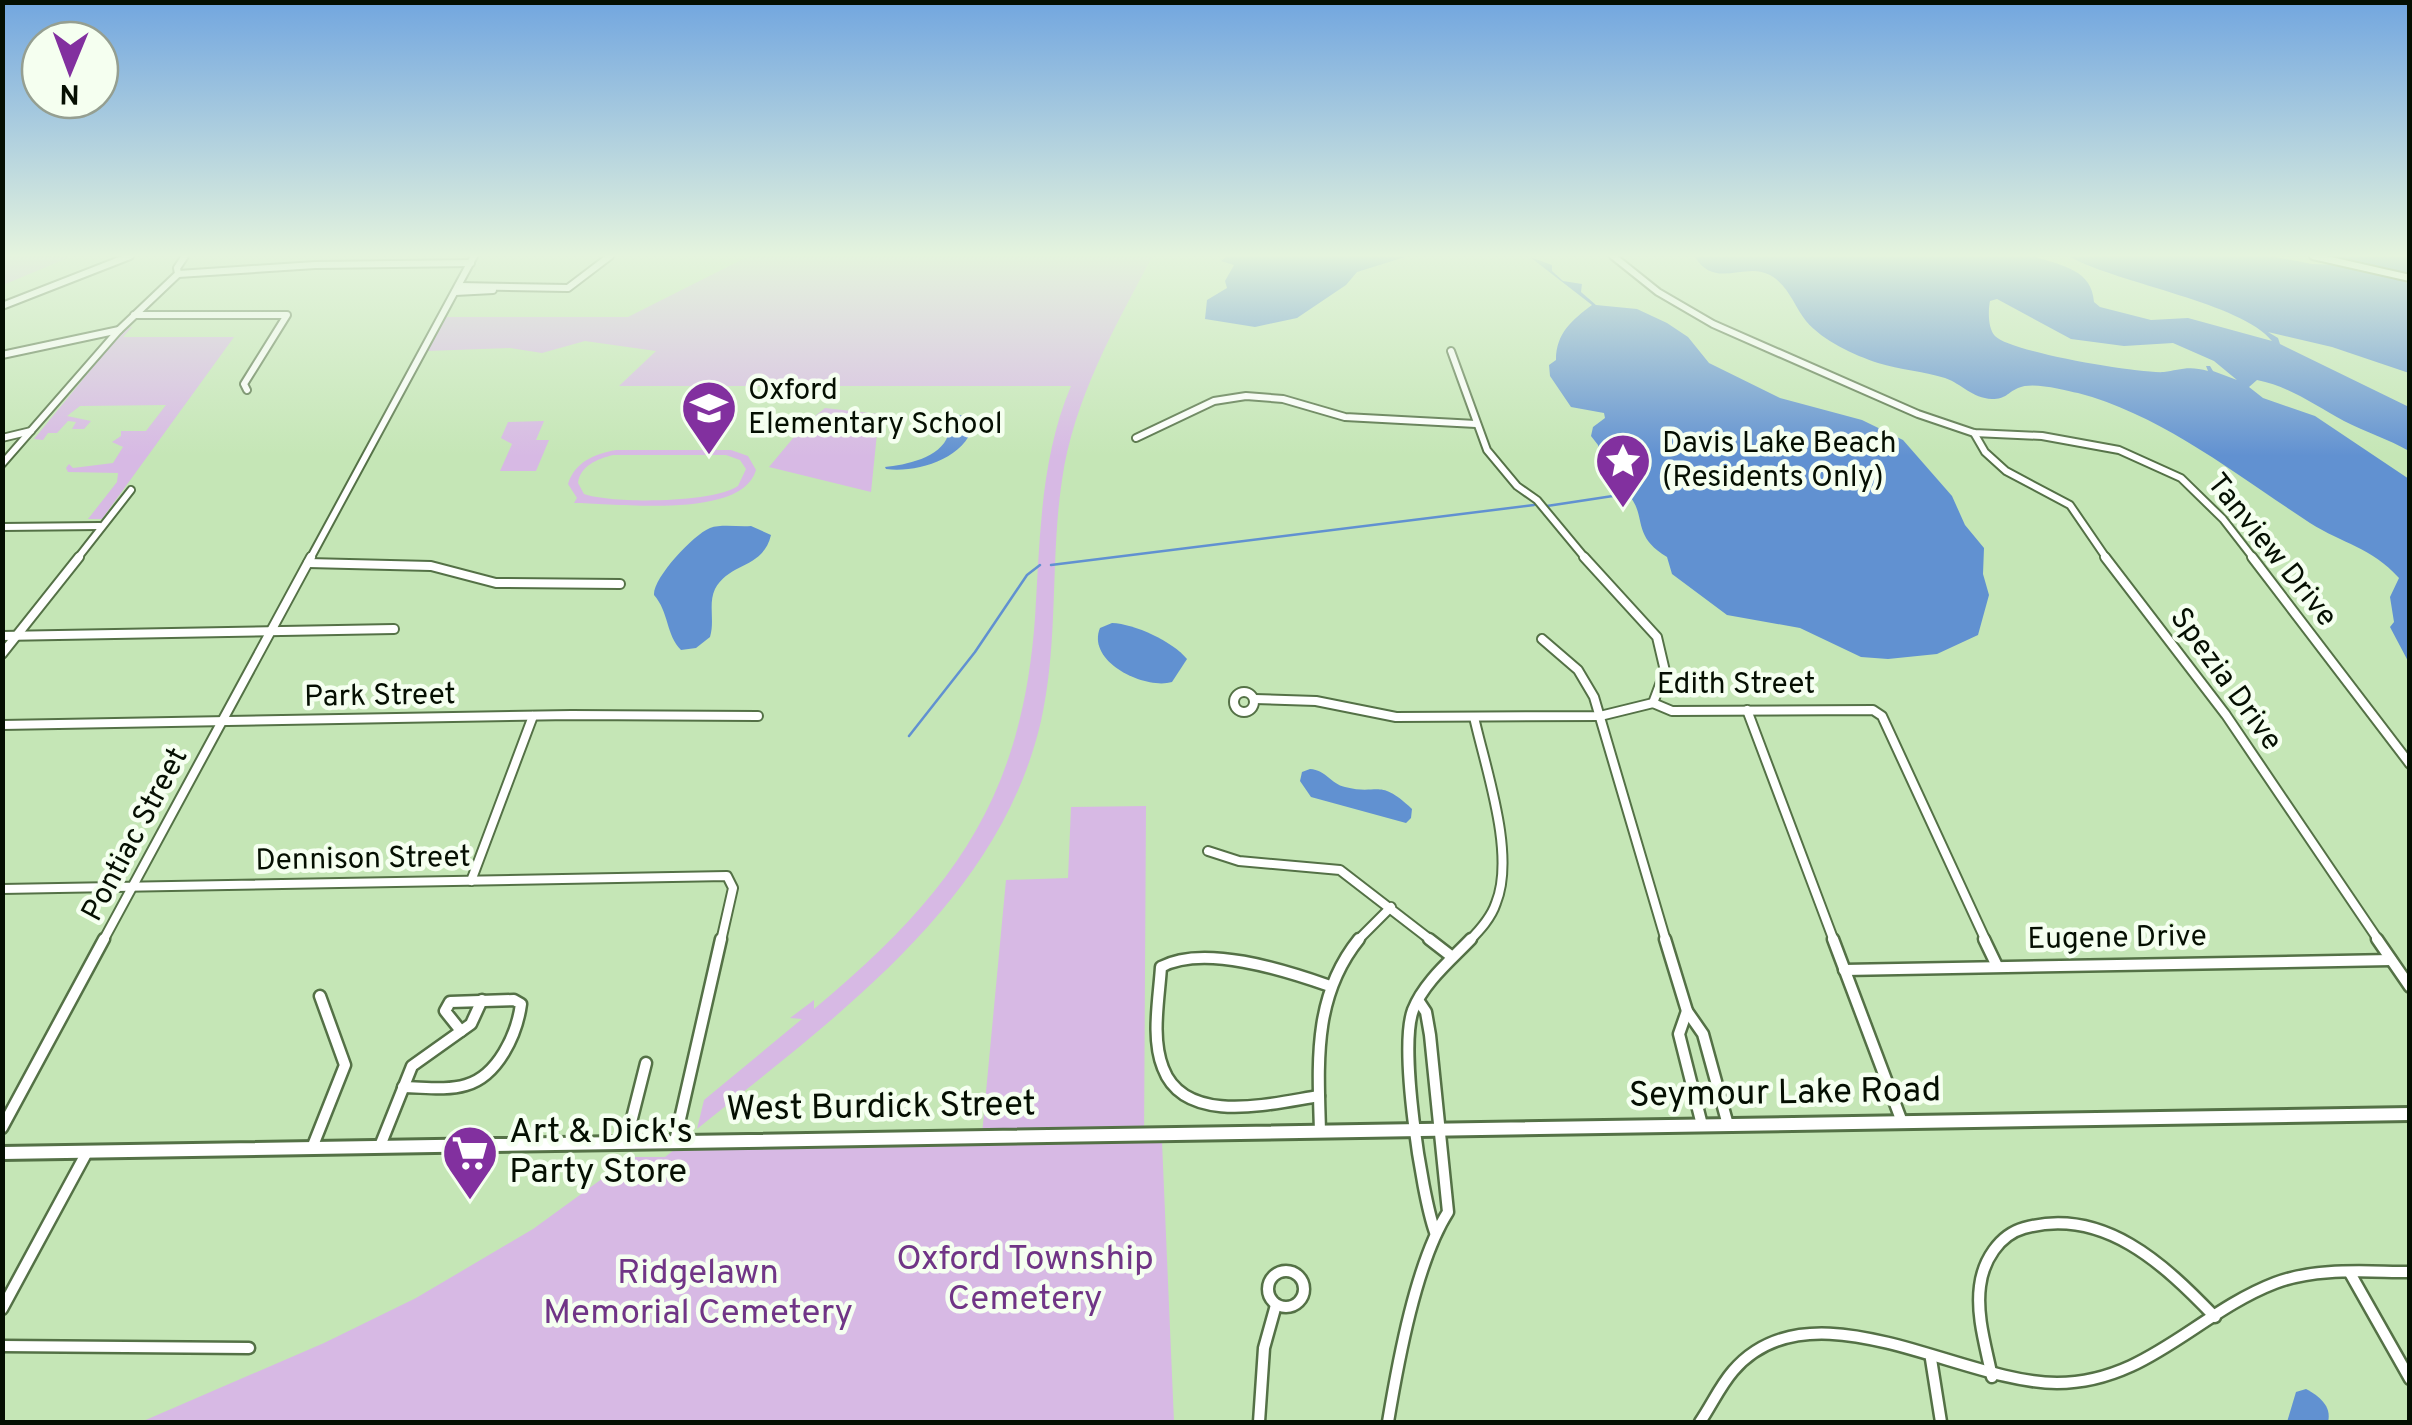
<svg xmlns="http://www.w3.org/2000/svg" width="2412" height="1425" font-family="Overpass,sans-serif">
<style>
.green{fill:#d7b9e4;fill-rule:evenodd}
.water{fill:#6191d1;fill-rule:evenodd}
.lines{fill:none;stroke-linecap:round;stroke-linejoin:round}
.stream{stroke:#6191d1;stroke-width:2.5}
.minor-far2-casing{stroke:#547146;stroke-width:10}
.minor-far1-casing{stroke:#547146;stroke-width:12}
.minor-casing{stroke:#547146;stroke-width:15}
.tertiary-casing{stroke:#547146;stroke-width:18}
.minor-far2{stroke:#fff;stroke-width:6}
.minor-far1{stroke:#fff;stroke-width:8}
.minor{stroke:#fff;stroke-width:10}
.tertiary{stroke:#fff;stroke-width:12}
.labels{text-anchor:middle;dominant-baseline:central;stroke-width:9;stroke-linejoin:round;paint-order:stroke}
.poi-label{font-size:30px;fill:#050f02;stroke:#f5fff0;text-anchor:start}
.street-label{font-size:30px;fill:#050f02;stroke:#f5fff0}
.near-street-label{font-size:35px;fill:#050f02;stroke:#f5fff0}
.near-poi-label{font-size:35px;fill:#050f02;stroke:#f5fff0;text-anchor:start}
.near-park-label{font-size:35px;fill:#703586;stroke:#f5fff0}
</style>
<rect width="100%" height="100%" fill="#c5e6b6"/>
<!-- green -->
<g class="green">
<polygon points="2,257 3,256 70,257 3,285"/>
<path d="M 747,257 L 1152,257 C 1114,329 1074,398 1062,480 C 1050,559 1059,642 1041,721 C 999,903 834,1018 697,1129 L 704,1100 L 802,1019 L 790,1018 L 814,1000 L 814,1009 C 951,895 1022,800 1035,618 C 1040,540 1040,459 1071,386 L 619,386 L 656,351 L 585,341 L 542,353 L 510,348 L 426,351 L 444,317 L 628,317 Z"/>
<polygon points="132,327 123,337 234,337 102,519 88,519 117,482 118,473 68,472 66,468 69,464 73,468 113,463 123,447 112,442 121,436 121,431 146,431 166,405 80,406 67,416 91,421 84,429 72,429 76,422 68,421 57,433 48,433 43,440 34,439 125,328"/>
<polygon points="825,408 879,414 871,492 769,467 804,425"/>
<polygon points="544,421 536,440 549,440 536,471 500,471 512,444 501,438 508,422"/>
<path d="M 616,450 L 731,450 L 748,456 L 756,470 C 742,520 617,503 574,503 L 577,498 L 568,484 C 575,462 594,454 616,450 ZM 613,455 L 726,455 L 740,460 L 746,469 L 738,486 C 713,503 613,504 584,494 L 578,483 C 580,466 597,459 613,455 Z"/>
<polygon points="1146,806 1144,1141 1162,1142 1174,1422 141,1422 324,1343 416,1298 533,1229 632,1157 665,1157 674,1150 981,1145 1006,880 1068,878 1071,807"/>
</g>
<!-- water -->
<g class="water">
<path d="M 2270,256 L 2312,264 L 2366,266 L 2334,257 L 2409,257 L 2409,275 L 2372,267 L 2404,280 L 2409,286 L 2409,373 L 2332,347 L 2268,332 L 2278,338 L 2280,344 L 2409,407 L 2409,451 C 2388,439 2366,432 2344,421 C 2314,405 2291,387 2257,380 L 2249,387 L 2263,398 L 2315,416 L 2409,479 L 2409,663 L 2390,627 L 2394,622 L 2390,597 L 2399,578 C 2371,547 2343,544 2310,523 C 2238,476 2162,415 2078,393 C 2064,390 2032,381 2018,388 C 2007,393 2006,399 1992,399 C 1972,398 1962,384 1945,378 C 1923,371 1900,370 1878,363 C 1854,355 1823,341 1806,321 C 1794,306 1789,286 1770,275 C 1745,261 1715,290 1695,257 L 2036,257 C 2063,266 2092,270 2094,302 L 2100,307 L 2151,320 L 2188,318 L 2272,341 C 2242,303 2120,284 2070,257 ZM 1997,299 L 2071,339 L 2124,346 L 2173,343 L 2214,361 L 2237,380 L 2213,371 L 2210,366 L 2206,366 L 2208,371 C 2189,365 2178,370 2164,372 C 2139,374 2010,352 1995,336 C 1988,329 1988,311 1990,301 Z"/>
<polygon points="1226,257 1226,256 1405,257 1357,272 1346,285 1297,318 1255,327 1205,319 1207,300 1227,288 1225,281 1234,265 1221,261"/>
<path d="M 1530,257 L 1552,265 L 1552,271 L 1563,281 L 1582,284 L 1581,292 L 1596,305 L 1637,309 L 1667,323 L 1688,337 L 1709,363 L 1780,398 L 1862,420 L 1903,440 L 1952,496 L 1965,525 L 1984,548 L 1983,574 L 1989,595 L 1978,635 L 1937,654 L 1888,659 L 1861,657 L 1800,628 L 1727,615 L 1672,574 L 1667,557 C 1629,534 1649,515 1626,492 C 1621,486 1613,483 1607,478 L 1598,445 L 1591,436 L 1593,427 L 1605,418 L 1604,413 L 1571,407 L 1550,376 L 1549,365 L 1556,360 C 1556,333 1572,320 1592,305 Z"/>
<path d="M 959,415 L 968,416 L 973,427 C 963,459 917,473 886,469 L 885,467 C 905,465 941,458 948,435 C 952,425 949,421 959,415 Z"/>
<path d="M 751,526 L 771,535 C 763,569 729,562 715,589 C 708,604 715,621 710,637 L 696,648 L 681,650 C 666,635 669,612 654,595 C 653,578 693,535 710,528 C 721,524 738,527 751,526 Z"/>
<path d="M 1112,623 C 1135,624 1172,641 1187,659 L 1172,682 C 1145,690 1086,662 1100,628 Z"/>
<path d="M 1310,769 C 1326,770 1331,784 1345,787 C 1379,796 1378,777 1412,809 L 1411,818 L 1406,823 L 1311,797 L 1300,781 L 1302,772 Z"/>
<path d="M 2306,1389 C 2319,1396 2332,1406 2328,1422 L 2287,1422 L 2296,1392 Z"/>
</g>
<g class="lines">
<!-- stream -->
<g class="stream">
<polyline points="1547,506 1626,494"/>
<polyline points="1051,565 1534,505"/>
<polyline points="909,736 975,652 1027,575 1040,565"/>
</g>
<!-- minor-far2 casing -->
<g class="minor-far2-casing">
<g id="minor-far2">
<polyline points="1613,256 1658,292 1713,324 1918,414 1974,433 2042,436 2119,450 2181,478 2223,519 2254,559"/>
<polyline points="2313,256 2410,278"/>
<polyline points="178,274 315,265 471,263"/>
<polyline points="459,286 568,288 610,256"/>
<polyline points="455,292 493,290"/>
<polyline points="2,306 130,256"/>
<polyline points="134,315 287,315 244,384 247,390"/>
<polyline points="1451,351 1487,450 1517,486 1537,500 1586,559"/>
<polyline points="2,355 119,330"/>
<polyline points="1974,433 1985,452 2006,471 2070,505 2107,559"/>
<polyline points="2,438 31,431"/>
<polyline points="1136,438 1214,401 1246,396 1283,399 1345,417 1476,424"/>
<polyline points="2,464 119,330 178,274 177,268 185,256"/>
<polyline points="2,527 100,526"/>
<polyline points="77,559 131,490"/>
<polyline points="310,559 474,256"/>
</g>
</g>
<!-- minor-far1 casing -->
<g class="minor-far1-casing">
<g id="minor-far1">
<polyline points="1584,557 1657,637 1665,671 1653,703"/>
<polyline points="2105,557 2226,715 2379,941"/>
<polyline points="2252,557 2410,764"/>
<polyline points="308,563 431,566 496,583 620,584"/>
<polyline points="2,636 394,629"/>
<polyline points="1542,639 1578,670 1594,697 1666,941"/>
<polyline points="2,654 79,557"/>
<circle cx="1244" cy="702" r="10"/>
<polyline points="1255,699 1316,701 1396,717 1600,716 1653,703 1672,711 1873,710 1882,716 1986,941"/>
<polyline points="1747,710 1834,941"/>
<polyline points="2,725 571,715 758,716"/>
<polyline points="1208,851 1239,861 1340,870 1432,941"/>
<polyline points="471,881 533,716"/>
<polyline points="2,889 727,876 733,888 721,941"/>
<polyline points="103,941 311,557"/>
<polyline points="1357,941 1391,907"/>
<path d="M 1469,941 C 1480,930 1491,918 1496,903 C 1516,854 1485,767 1474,717"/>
</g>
</g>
<!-- minor casing -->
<g class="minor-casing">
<g id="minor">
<polyline points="1429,939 1451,956"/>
<polyline points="1665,939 1687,1011 1703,1034 1728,1125"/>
<polyline points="1833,939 1902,1122"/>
<polyline points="1984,939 1997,966"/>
<polyline points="2377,939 2410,987"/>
<polyline points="1844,970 2391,960"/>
<polyline points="1687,1011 1679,1034 1702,1125"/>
<path d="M 403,1087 C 423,1087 446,1091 466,1085 C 498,1076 517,1034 521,1004 L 514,1000 L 450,1002 L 445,1011 L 461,1031"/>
<path d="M 1319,1096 C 1273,1103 1185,1127 1163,1068 C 1151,1038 1159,999 1161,967 C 1203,944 1284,970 1327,985"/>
<polyline points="2,1128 104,939"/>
<path d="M 1320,1131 C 1318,1061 1313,996 1359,939"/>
<polyline points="675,1141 721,939"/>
<polyline points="626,1142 646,1063"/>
<polyline points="380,1146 412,1066 471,1024 482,1000"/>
<polyline points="312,1148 345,1065 320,996"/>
<path d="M 1435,1232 C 1421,1192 1399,1048 1413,1010 C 1424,982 1451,960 1471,939"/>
<circle cx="1286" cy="1289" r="18"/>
<polyline points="2350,1273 2410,1379"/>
<polyline points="2,1309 87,1152"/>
<polyline points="2,1346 249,1348"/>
<polyline points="1931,1359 1941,1422"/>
<path d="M 1992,1377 C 1986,1347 1976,1316 1980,1286 C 1983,1261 1999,1235 2024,1228 C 2103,1206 2164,1264 2215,1317"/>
<polyline points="1259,1422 1264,1348 1276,1305"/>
<path d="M 1388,1422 C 1398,1362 1416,1262 1448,1212 L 1430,1035 L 1426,1012 L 1420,1003"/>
<path d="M 1700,1422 C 1711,1406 1720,1386 1733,1371 C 1811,1280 1960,1383 2057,1383 C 2146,1383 2197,1313 2275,1283 C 2317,1267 2366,1272 2410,1272"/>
</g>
</g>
<!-- tertiary casing -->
<g class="tertiary-casing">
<polyline id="tertiary" points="2,1153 2410,1114"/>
</g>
<!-- minor-far2 -->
<use href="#minor-far2" class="minor-far2"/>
<!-- minor-far1 -->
<use href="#minor-far1" class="minor-far1"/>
<!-- minor -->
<use href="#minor" class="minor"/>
<!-- tertiary -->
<use href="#tertiary" class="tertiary"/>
</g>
<!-- sky -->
<linearGradient id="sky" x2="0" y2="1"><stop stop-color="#72a6df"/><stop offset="0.56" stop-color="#e5f4de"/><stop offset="1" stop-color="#e5f4de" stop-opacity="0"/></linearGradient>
<rect width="2412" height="456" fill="url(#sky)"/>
<!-- icons -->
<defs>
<g id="school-pin" transform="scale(2.875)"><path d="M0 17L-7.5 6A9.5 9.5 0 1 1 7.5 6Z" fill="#82309f" stroke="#f5fff0"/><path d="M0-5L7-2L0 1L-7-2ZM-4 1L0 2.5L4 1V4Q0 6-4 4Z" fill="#fff"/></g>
<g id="sight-pin" transform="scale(2.875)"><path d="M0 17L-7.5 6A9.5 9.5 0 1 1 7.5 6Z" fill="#82309f" stroke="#f5fff0"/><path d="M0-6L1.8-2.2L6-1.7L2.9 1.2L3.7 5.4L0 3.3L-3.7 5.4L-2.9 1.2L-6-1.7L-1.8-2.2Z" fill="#fff"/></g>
<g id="supermarket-pin" transform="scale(2.875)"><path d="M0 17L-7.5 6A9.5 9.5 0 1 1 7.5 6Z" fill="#82309f" stroke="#f5fff0"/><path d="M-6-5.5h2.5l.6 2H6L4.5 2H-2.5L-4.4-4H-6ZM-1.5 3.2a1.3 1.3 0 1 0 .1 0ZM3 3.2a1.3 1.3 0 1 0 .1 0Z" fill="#fff"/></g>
</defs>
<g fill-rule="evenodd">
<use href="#school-pin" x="709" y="408"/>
<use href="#sight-pin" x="1623" y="461"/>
<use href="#supermarket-pin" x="470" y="1153"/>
</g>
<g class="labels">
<!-- poi labels -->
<g class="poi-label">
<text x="748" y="391">Oxford<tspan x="748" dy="34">Elementary School</tspan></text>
<text x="1662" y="444">Davis Lake Beach<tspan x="1662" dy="34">(Residents Only)</tspan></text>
</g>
<!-- street labels -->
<g class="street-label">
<text transform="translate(2271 551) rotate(51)">Tanview Drive</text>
<text transform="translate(2225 680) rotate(54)">Spezia Drive</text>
<text x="1736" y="685">Edith Street</text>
<text transform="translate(380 697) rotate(-1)">Park Street</text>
<text transform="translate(136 835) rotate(-62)">Pontiac Street</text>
<text transform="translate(363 860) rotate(-1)">Dennison Street</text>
<text transform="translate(2117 939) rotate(-1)">Eugene Drive</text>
</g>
<!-- near-street labels -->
<g class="near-street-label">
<text transform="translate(1785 1094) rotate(-1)">Seymour Lake Road</text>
<text transform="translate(881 1108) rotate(-1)">West Burdick Street</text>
</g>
<!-- near-poi labels -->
<g class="near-poi-label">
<text x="509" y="1133">Art &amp; Dick's<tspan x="509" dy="40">Party Store</tspan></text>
</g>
<!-- near-park labels -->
<g class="near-park-label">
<text x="1025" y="1260">Oxford Township<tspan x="1025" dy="40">Cemetery</tspan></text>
<text x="698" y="1274">Ridgelawn<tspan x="698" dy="40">Memorial Cemetery</tspan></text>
</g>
</g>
<!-- border -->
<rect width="2412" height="1425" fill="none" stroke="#050f02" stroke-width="10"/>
<!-- north arrow -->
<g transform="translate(70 70) rotate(181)"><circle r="48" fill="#f5fff0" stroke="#959f91" stroke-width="2.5"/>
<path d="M0-8L18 38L0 25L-18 38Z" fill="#82309f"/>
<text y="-15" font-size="28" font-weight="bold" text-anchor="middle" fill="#050f02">N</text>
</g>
</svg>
